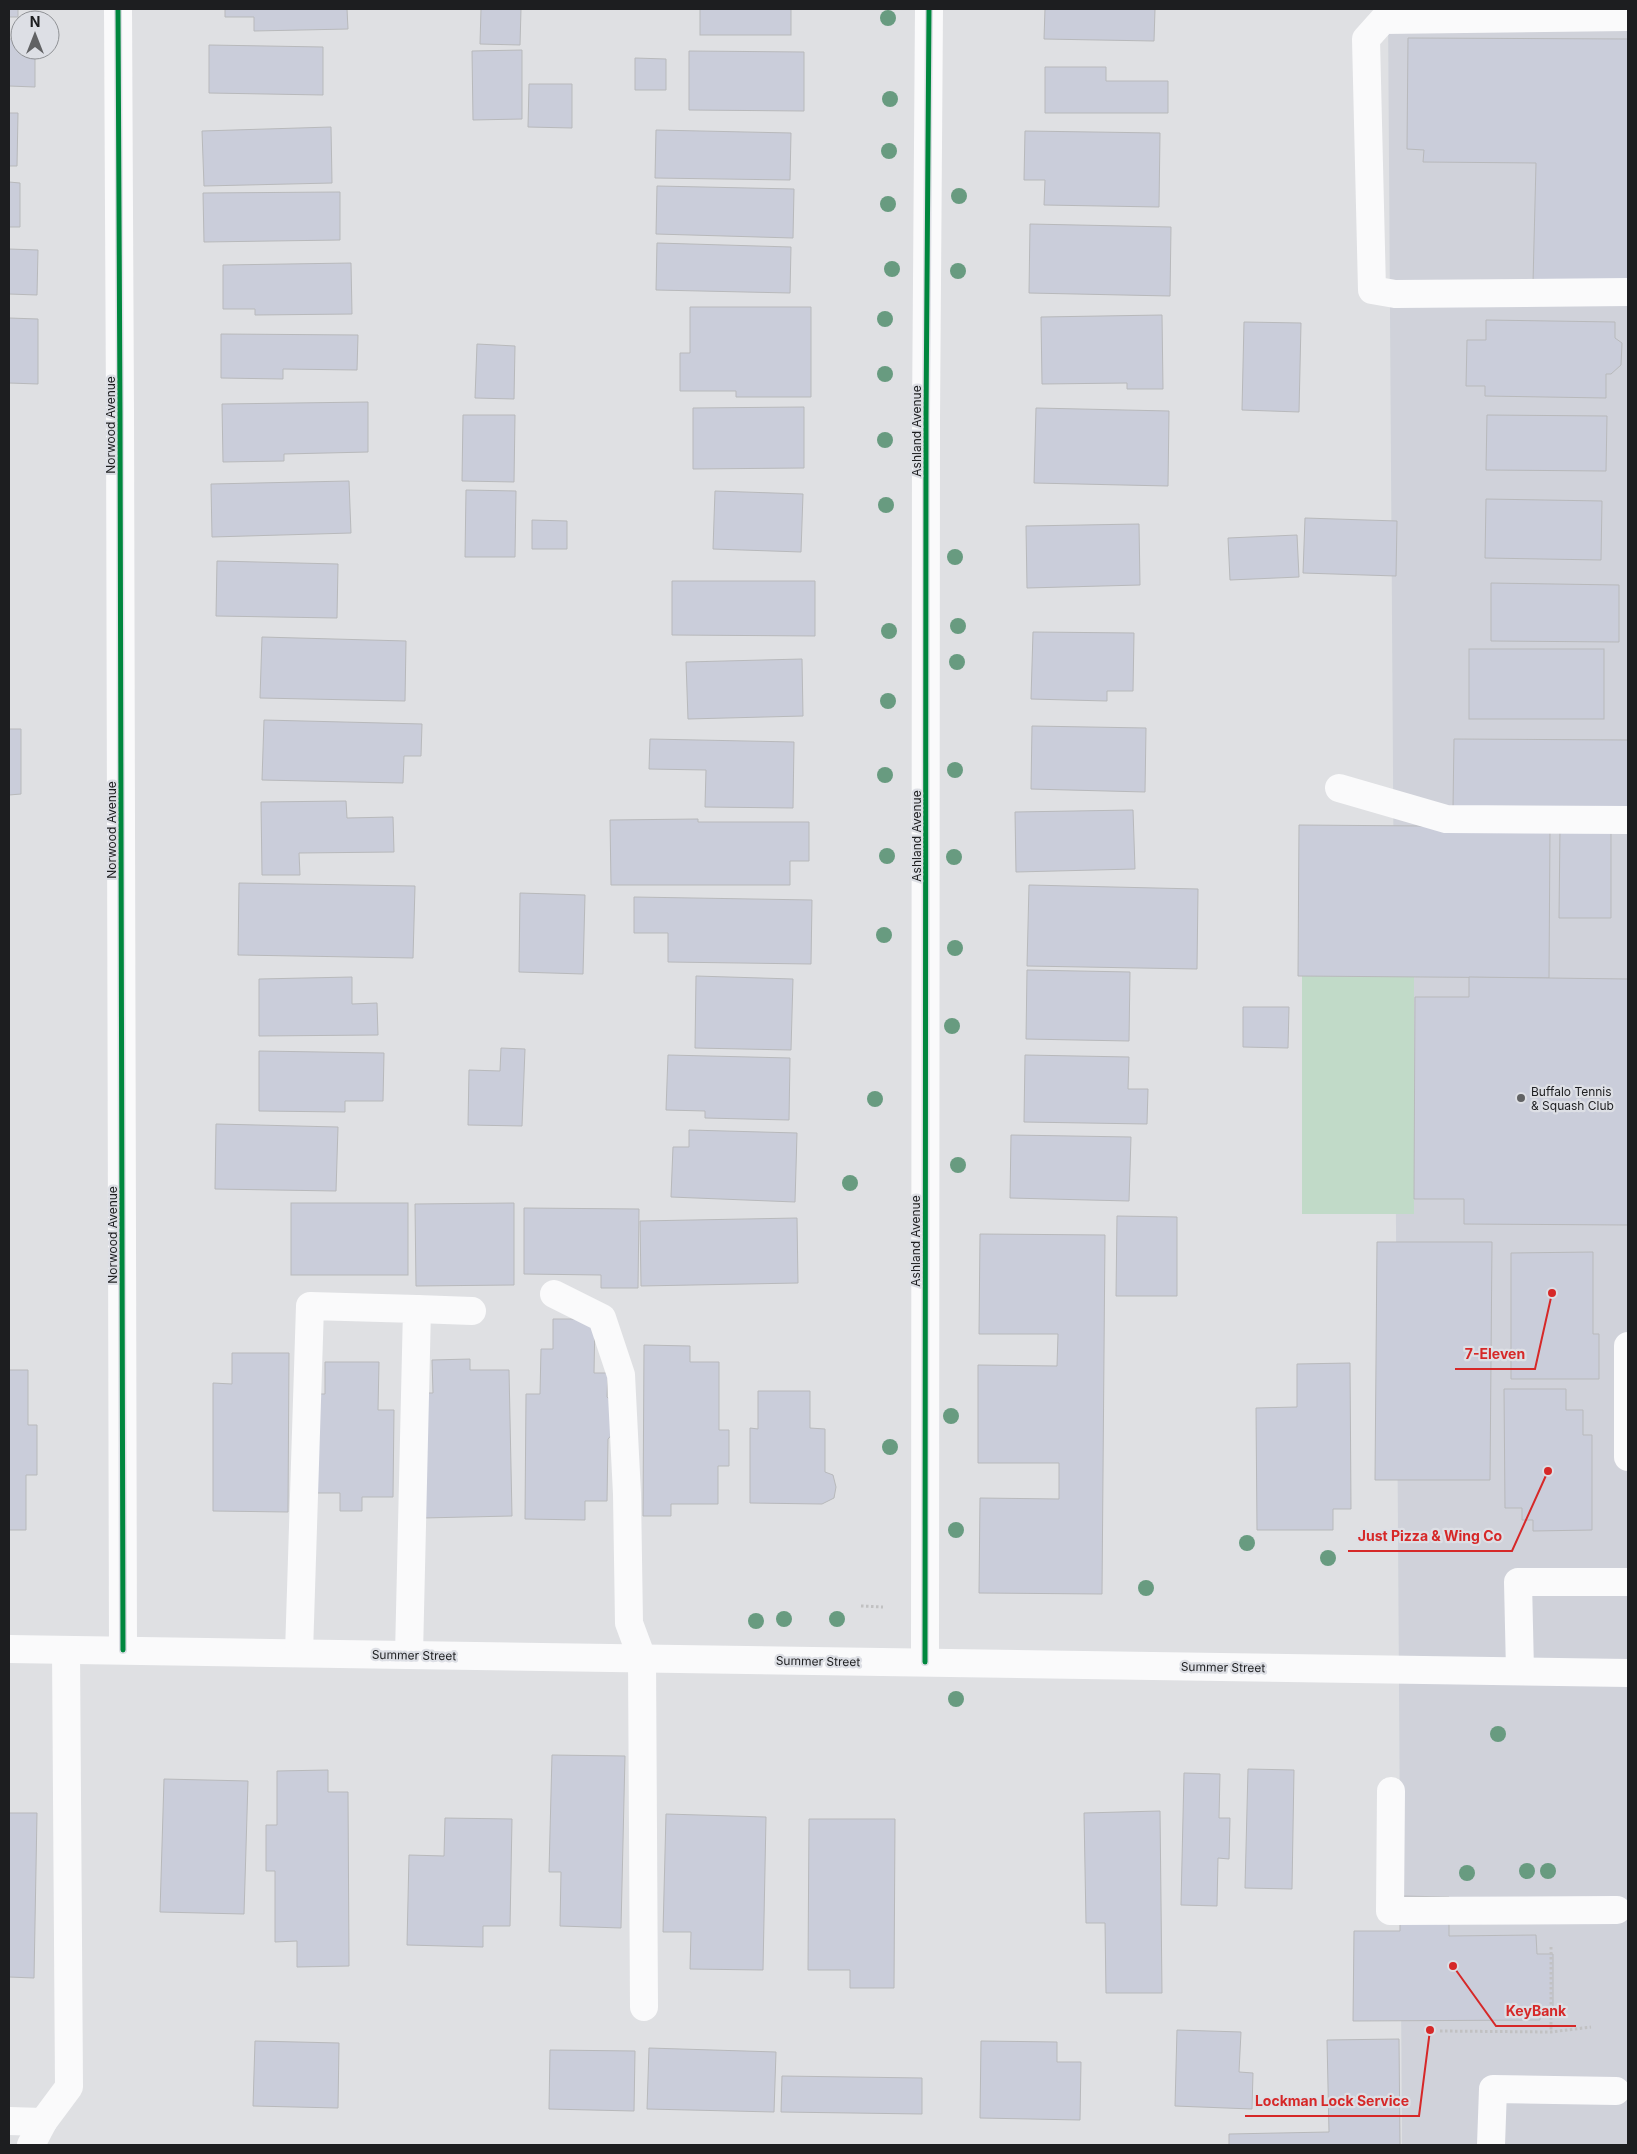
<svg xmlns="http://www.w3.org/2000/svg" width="1637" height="2154" font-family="Inter,sans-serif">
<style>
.built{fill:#d0d2da}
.green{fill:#c1dac8}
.building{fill:#cacdda;stroke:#b8b9bb}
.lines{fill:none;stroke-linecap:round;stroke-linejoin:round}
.path{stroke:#c1c1c2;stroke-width:3;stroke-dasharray:2.5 2.5;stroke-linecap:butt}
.minor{stroke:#fafafb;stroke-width:28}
.cycleway-casing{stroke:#dddfe5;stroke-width:8}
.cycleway{stroke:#00873e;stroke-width:5}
.tree{fill:#689b80}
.poi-dot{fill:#616264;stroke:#dddfe5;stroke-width:2}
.labels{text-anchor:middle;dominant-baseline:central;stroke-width:4.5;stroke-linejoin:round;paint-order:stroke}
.street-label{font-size:12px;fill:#1d1e20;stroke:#dddfe5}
.poi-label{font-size:12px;fill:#1d1e20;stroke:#dddfe5;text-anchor:start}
.leader{fill:none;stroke:#d62828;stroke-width:2}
.callout-dot{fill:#d62828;stroke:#dddfe5;stroke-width:2}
.callout-label{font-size:14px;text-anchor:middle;font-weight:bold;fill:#d62828;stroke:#dddfe5;stroke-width:4.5;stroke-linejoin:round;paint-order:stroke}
</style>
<rect width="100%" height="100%" fill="#dfe0e3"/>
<!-- built -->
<polygon class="built" points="1388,9 1628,9 1628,2145 1402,2145"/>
<!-- green -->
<rect class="green" x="1302" y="976" width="112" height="238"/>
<!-- building -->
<g class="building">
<rect x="9" y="9" width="9" height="8"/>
<polygon points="225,9 347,9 348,29 254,31 254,17 225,17"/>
<polygon points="481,9 521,9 520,45 480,44"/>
<rect x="700" y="9" width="91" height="26"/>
<polygon points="1045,9 1155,9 1154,41 1044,39"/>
<polygon points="1408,38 1628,39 1628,284 1533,283 1536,163 1423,162 1424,150 1407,149"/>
<polygon points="9,39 20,39 20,50 35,50 35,87 9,86"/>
<polygon points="209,45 323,47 323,95 209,93"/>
<polygon points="522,50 522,119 473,120 472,51"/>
<polygon points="689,51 804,52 804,111 689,110"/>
<polygon points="635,58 666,59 666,90 635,90"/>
<polygon points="1045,67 1106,67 1106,81 1168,81 1168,113 1045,113"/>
<polygon points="529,84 572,84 572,128 528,127"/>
<polygon points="9,113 18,113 17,166 9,166"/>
<polygon points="331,127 332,183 204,186 202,131"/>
<polygon points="656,130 791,133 790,180 655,178"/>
<polygon points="1025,131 1160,133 1159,207 1044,205 1045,180 1024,180"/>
<polygon points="9,182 20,183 20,227 9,227"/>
<polygon points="657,186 794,189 793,238 656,234"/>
<polygon points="340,192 340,240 204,242 203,193"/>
<polygon points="1030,224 1171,227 1170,296 1029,293"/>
<polygon points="657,243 791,247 790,293 656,290"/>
<polygon points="9,249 38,250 37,295 9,294"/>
<polygon points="351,263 352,314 255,315 255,309 223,309 223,265"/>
<polygon points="690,307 811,307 811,397 736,397 736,391 680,391 680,353 690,353"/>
<polygon points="1162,315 1163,389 1127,389 1127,383 1042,384 1041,317"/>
<polygon points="9,318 38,319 38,384 9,383"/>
<polygon points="1486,320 1615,322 1615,338 1622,343 1621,365 1611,374 1606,374 1606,398 1485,396 1485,386 1466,386 1467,340 1486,340"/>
<polygon points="1244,322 1301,323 1299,412 1242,410"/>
<polygon points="221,334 358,335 357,370 283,369 283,379 221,378"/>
<polygon points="477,344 515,346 514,399 475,398"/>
<polygon points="368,402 368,452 284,454 284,461 223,462 222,404"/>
<polygon points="804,407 804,468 693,469 693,408"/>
<polygon points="1036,408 1169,411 1168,486 1034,483"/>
<polygon points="463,415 515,415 514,482 462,481"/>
<polygon points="1487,415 1607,416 1606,471 1486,470"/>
<polygon points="349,481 351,533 212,537 211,484"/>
<polygon points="466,490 516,491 515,557 465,557"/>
<polygon points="715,491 803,494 801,552 713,549"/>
<polygon points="1486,499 1602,501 1601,560 1485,558"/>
<polygon points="1305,518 1397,521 1396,576 1303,573"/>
<polygon points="532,520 567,521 567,549 532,549"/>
<polygon points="1139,524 1140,585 1027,588 1026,526"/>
<polygon points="1297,535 1299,577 1230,580 1228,538"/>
<polygon points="217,561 338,564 337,618 216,616"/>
<polygon points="672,581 815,581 815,636 672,635"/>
<polygon points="1491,583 1619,585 1619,642 1491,641"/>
<polygon points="1033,632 1134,633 1133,691 1107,691 1107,701 1031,699"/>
<polygon points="262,637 406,641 405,701 260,698"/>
<rect x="1469" y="649" width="135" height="70"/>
<polygon points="802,659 803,716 688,719 686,662"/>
<polygon points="264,720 422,724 421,756 404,756 403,783 262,780"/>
<polygon points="1032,726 1146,728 1145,792 1031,789"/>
<polygon points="9,729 21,729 21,794 9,795"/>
<polygon points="650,739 794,742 793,808 705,807 706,770 649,769"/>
<polygon points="1454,739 1628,740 1628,811 1453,809"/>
<polygon points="346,801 347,818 393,817 394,852 299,853 300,875 262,875 261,802"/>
<polygon points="1133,810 1135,869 1016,872 1015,812"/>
<polygon points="698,819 698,822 809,822 809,861 790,861 790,885 611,885 610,820"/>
<polygon points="1299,825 1550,827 1549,978 1298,976"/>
<polygon points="1560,828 1611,828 1611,918 1559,918"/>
<polygon points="239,883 415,886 413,958 238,955"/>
<polygon points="1029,885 1198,889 1197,969 1027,966"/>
<polygon points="520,893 585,895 583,974 519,972"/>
<polygon points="634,897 812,900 811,964 668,962 668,933 634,933"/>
<polygon points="1027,970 1130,972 1129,1041 1026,1039"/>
<polygon points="696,976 793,979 791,1050 695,1048"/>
<polygon points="352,977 352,1004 377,1003 378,1035 259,1036 259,979"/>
<polygon points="1469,977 1628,979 1628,1225 1464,1224 1464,1199 1414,1199 1415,997 1469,997"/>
<polygon points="1243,1007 1289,1007 1288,1048 1243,1047"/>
<polygon points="501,1048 525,1049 522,1126 468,1125 469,1070 500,1071"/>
<polygon points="259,1051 384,1053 383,1101 345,1101 345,1112 259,1111"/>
<polygon points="668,1055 790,1058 789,1120 705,1118 705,1111 666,1110"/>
<polygon points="1025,1055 1129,1057 1128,1089 1148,1089 1147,1124 1024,1122"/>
<polygon points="216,1124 338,1127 336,1191 215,1189"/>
<polygon points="689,1130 797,1133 795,1202 671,1197 673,1147 689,1147"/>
<polygon points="1011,1135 1131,1137 1129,1201 1010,1198"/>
<rect x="291" y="1203" width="117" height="72"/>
<polygon points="514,1203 514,1285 416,1286 415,1204"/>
<polygon points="524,1208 639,1209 638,1288 601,1288 601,1275 524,1274"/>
<polygon points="1117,1216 1177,1217 1177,1296 1116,1296"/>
<polygon points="797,1218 798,1283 641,1286 640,1221"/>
<polygon points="980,1234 1105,1235 1102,1594 979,1593 980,1498 1059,1499 1059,1463 978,1463 978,1365 1057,1366 1058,1334 979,1334"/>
<polygon points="1377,1242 1492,1242 1490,1480 1375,1480"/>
<polygon points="1593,1252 1593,1334 1599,1334 1599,1379 1511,1379 1511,1253"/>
<polygon points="553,1319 595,1319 594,1373 608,1373 607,1397 619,1408 619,1427 608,1439 607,1501 585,1501 585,1520 525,1519 526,1394 540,1394 541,1349 553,1349"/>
<polygon points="644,1345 690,1346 690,1362 719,1362 719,1430 729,1430 729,1466 718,1466 718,1504 671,1504 671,1516 643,1516"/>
<polygon points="232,1353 289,1353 288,1512 213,1511 213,1383 232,1384"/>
<polygon points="470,1359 470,1370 509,1370 512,1516 423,1518 421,1393 433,1393 432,1360"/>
<polygon points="325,1362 379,1362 378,1410 394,1410 393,1497 362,1497 362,1511 340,1511 340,1493 310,1493 311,1394 325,1394"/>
<polygon points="1350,1363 1351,1509 1333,1509 1333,1530 1257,1530 1256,1408 1297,1407 1297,1364"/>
<polygon points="9,1370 28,1370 28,1425 37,1425 37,1475 26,1475 26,1530 9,1530"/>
<polygon points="1504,1389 1566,1389 1566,1410 1583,1410 1583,1435 1592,1435 1592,1530 1533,1531 1533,1520 1522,1520 1522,1508 1505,1508"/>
<polygon points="758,1391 810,1391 810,1428 825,1429 825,1472 833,1475 836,1487 834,1498 822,1504 750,1503 750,1428 758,1429"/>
<polygon points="552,1755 625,1756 621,1928 560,1926 561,1872 549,1872"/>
<polygon points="1248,1769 1294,1770 1292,1889 1245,1888"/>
<polygon points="328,1770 328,1792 348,1792 349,1966 297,1967 297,1941 275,1942 275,1871 266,1871 266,1825 277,1825 277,1771"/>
<polygon points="1184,1773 1220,1774 1219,1818 1230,1818 1229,1859 1218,1858 1217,1906 1181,1905"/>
<polygon points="164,1779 248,1781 244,1914 160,1912"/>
<polygon points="1160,1811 1162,1993 1106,1993 1105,1923 1086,1923 1084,1813"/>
<polygon points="9,1813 37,1813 34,1978 9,1977"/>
<polygon points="666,1814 766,1817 763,1970 690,1969 691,1932 663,1932"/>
<polygon points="445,1818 512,1819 510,1926 483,1926 483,1947 407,1945 409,1855 444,1856"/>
<polygon points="809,1819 895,1819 894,1988 850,1988 850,1970 808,1970"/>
<polygon points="1400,1896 1449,1897 1449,1936 1536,1935 1537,1954 1553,1954 1553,2012 1540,2011 1540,2020 1353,2021 1354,1931 1400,1931"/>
<polygon points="1177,2030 1241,2032 1239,2072 1253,2073 1252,2109 1175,2106"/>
<polygon points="1399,2039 1400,2145 1229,2145 1229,2134 1329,2132 1327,2040"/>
<polygon points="255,2041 339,2043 338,2108 253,2106"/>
<polygon points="981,2041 1057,2042 1057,2062 1081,2062 1080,2120 980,2118"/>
<polygon points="649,2048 776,2052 774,2112 647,2109"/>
<polygon points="550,2050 635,2051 634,2111 549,2109"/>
<polygon points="782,2076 922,2078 922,2114 781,2112"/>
</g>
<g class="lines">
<!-- path -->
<g class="path">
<polyline points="861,1606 883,1607"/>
<polyline points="1551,1947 1551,2032"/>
<polyline points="1440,2031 1551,2032 1591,2027"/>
</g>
<!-- minor -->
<g class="minor">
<polyline points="118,9 120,411 123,1650"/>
<polyline points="1628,17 1383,20 1366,39 1372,290 1395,294 1628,292"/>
<polyline points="1339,788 1446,819 1628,820"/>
<polyline points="554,1294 602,1318 621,1375 627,1494 629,1623 642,1658 644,2007"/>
<polyline points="417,1309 472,1311"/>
<polyline points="1628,1346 1628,1457"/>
<polyline points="9,1649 1628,1673"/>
<polyline points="299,1653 310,1306 417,1309 409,1655"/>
<polyline points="925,1662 926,418 929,9"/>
<polyline points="1520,1671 1518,1582 1628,1582"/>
<polyline points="1391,1791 1390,1911 1617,1910"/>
<polyline points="9,2121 43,2122"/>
<polyline points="31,2145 43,2122 69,2087 66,1650"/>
<polyline points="1491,2145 1493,2089 1616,2091"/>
</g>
<!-- cycleway casing -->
<g class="cycleway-casing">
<g id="cycleway">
<polyline points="118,9 120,411 123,1650"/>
<polyline points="925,1662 926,418 929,9"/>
</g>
</g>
<!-- cycleway -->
<use href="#cycleway" class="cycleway"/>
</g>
<!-- trees -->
<g class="tree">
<circle cx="888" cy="18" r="8"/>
<circle cx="890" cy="99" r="8"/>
<circle cx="889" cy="151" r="8"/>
<circle cx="959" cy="196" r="8"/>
<circle cx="888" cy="204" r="8"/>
<circle cx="892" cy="269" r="8"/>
<circle cx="958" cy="271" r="8"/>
<circle cx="885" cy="319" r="8"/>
<circle cx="885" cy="374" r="8"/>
<circle cx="885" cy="440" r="8"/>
<circle cx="886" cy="505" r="8"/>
<circle cx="955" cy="557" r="8"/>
<circle cx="958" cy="626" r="8"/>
<circle cx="889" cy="631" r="8"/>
<circle cx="957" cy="662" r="8"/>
<circle cx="888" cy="701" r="8"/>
<circle cx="955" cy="770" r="8"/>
<circle cx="885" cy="775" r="8"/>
<circle cx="887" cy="856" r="8"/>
<circle cx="954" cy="857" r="8"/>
<circle cx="884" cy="935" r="8"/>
<circle cx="955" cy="948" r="8"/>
<circle cx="952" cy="1026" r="8"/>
<circle cx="875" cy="1099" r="8"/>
<circle cx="958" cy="1165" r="8"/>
<circle cx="850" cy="1183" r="8"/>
<circle cx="951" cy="1416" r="8"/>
<circle cx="890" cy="1447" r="8"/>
<circle cx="956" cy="1530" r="8"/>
<circle cx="1247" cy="1543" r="8"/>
<circle cx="1328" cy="1558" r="8"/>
<circle cx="1146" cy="1588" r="8"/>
<circle cx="784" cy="1619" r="8"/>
<circle cx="837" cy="1619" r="8"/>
<circle cx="756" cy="1621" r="8"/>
<circle cx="956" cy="1699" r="8"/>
<circle cx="1498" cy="1734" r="8"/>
<circle cx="1527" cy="1871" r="8"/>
<circle cx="1548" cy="1871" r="8"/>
<circle cx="1467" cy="1873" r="8"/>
</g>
<!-- markers -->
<circle class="poi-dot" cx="1521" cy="1098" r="5"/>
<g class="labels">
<!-- street labels -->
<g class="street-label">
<text transform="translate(110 425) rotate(-90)">Norwood Avenue</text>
<text transform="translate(916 431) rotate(-90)">Ashland Avenue</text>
<text transform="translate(111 830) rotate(-90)">Norwood Avenue</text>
<text transform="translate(916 836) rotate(-90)">Ashland Avenue</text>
<text transform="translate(112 1235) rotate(-90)">Norwood Avenue</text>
<text transform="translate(915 1241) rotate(-90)">Ashland Avenue</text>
<text transform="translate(414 1655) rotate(1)">Summer Street</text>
<text transform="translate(818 1661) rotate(1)">Summer Street</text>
<text transform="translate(1223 1667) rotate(1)">Summer Street</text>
</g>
<!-- poi labels -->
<g class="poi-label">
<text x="1531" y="1091">Buffalo Tennis<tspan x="1531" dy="14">&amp; Squash Club</tspan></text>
</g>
</g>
<!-- callouts -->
<path class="leader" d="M1552 1293L1535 1369H1455M1548 1471L1512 1551H1348M1453 1966L1496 2026H1576M1430 2030L1419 2116H1245"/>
<g class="callout-dot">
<circle cx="1552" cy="1293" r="5"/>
<circle cx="1548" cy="1471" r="5"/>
<circle cx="1453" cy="1966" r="5"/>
<circle cx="1430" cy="2030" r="5"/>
</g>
<g class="callout-label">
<text x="1495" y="1359">7-Eleven</text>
<text x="1430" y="1541">Just Pizza &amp; Wing Co</text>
<text x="1536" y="2016">KeyBank</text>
<text x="1332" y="2106">Lockman Lock Service</text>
</g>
<!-- border -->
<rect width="1637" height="2154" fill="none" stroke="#1d1e20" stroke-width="20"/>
<!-- north arrow -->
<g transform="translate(35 35)"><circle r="24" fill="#dddfe5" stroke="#909296"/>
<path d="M0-4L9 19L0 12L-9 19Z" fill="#616264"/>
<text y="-8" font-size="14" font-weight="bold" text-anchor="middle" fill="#1d1e20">N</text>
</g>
</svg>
